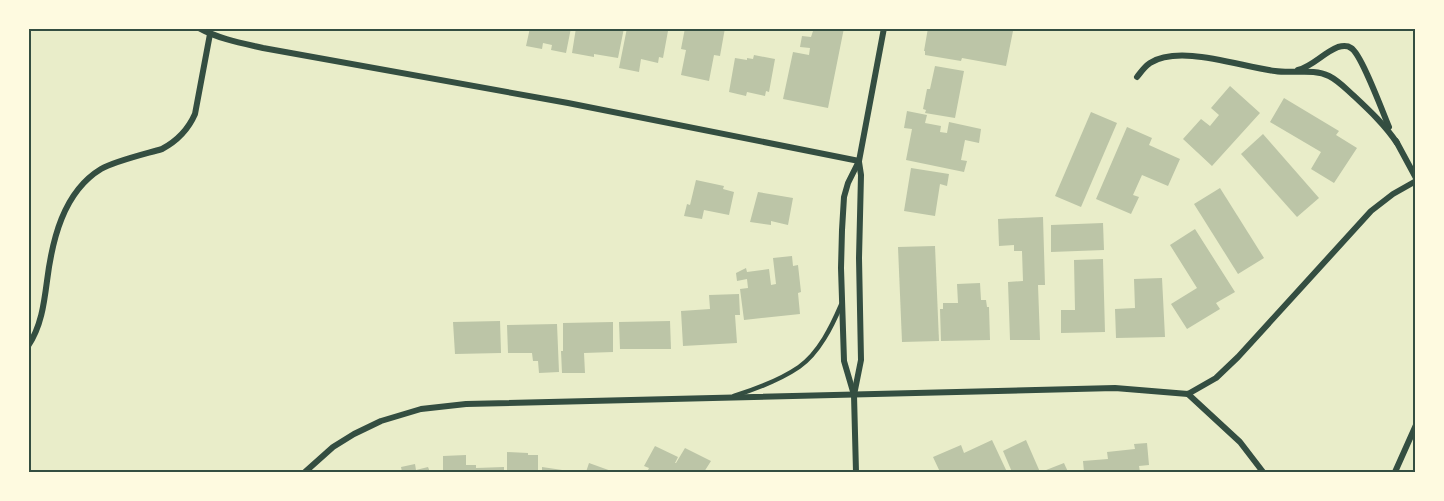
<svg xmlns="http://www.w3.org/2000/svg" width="1444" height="501" font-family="'Public Sans',sans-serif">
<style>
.building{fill:#bcc5a7}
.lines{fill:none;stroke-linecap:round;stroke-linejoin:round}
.service{stroke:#344e41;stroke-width:4.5}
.minor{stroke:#344e41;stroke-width:6}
.neatline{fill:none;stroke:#344e41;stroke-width:2}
</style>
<rect width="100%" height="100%" fill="#e9edc9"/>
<!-- building -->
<g class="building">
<polygon points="530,28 571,28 566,53 551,50 552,45 543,43 542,49 526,46"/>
<polygon points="576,28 624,28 618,58 594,54 594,57 572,53"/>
<polygon points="627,28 640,28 653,31 653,28 656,28 668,31 663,58 659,57 658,63 641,59 639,72 619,68"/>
<polygon points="685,28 725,28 720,56 714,55 709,81 681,75 686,50 681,49"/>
<polygon points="806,28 844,28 828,108 783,99 793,52 809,55 810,48 800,47 802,36 811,37 813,31"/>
<polygon points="928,28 1000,28 1013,31 1006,66 962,58 961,61 925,55 925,51 924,51"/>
<polygon points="754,55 775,59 769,92 766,91 765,96 747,92 746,96 729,92 735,58 747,60 747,58 753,59"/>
<polygon points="935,66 964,71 955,118 925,113 926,110 923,109 927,89 930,89"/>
<polygon points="1230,86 1260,113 1212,166 1183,139 1201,119 1210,126 1219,115 1211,108"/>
<polygon points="1284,98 1339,131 1336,135 1357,148 1334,183 1311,169 1321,152 1270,122"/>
<polygon points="907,111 927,115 925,123 941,126 940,132 947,133 949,122 981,129 979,143 965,140 961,160 967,161 964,172 906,160 912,129 904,128"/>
<polygon points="1091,112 1117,123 1081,207 1055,196"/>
<polygon points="1127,127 1152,138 1149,145 1180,159 1168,186 1142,175 1133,195 1139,197 1131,214 1096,199"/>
<polygon points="1263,134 1319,198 1297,217 1241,154"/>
<polygon points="911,168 949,174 947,186 940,184 935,216 904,211"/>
<polygon points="696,180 724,186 723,189 734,192 729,215 704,210 702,219 684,216 687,204 690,205"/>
<polygon points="1220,188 1264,258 1238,274 1194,204"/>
<polygon points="758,192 793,198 788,225 771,221 771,225 750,222"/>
<polygon points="1043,217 1045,285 1038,285 1040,340 1010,340 1008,282 1023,281 1022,251 1014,251 1014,245 999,246 998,219"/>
<polygon points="1103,223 1104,250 1051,252 1051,225"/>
<polygon points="1195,229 1235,292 1216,303 1220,309 1187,329 1171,304 1197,288 1170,245"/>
<polygon points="935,246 939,341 902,342 898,247"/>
<polygon points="792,256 793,266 798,265 801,292 798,293 800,314 744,320 740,289 748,288 747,279 737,281 736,273 746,268 747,272 769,269 771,285 776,284 773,258"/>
<polygon points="1103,259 1105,332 1061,333 1061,310 1075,310 1074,260"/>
<polygon points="1162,278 1165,337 1116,338 1115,309 1135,308 1134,279"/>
<polygon points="980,283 981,300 986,300 987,307 989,307 990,340 941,341 940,309 943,309 943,303 958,303 957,284"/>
<polygon points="739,294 740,315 735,315 737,343 683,346 681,311 710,309 709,295"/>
<polygon points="500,321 501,353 455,354 453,322"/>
<polygon points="670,321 671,349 620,349 619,322"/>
<polygon points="613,322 613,352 584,353 585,373 562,373 561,351 563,351 563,323"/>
<polygon points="557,324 559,372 539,373 538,361 533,361 532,353 508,353 507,325"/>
<polygon points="992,440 1007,472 969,472 969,471 940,472 933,457 961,445 964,453"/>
<polygon points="1026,440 1040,472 1012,472 1003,451"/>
<polygon points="1147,443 1149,465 1139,466 1140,472 1084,472 1083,461 1108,459 1107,452 1135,449 1134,444"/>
<polygon points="655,446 678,457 675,463 676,463 685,448 711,461 704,472 647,472 649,468 644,466"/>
<polygon points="507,452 528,453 528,455 538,455 538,472 507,472"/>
<polygon points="466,455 466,465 476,465 476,468 504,467 504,472 443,472 443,456"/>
<polygon points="589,463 614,472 586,472"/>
<polygon points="1064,463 1068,472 1041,472"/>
<polygon points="415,464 416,470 428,467 430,472 402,472 401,467"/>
<polygon points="542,467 569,471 569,472 542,472"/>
</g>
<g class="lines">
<!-- service -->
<path class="service" d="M 734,396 C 756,389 780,380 799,367 C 819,353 832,326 841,305"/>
<!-- minor -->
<g class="minor">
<path d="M 199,28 C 219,39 241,43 263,48 L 568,103 L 859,161"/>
<path d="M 1298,70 C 1313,66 1323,53 1338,47 C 1342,46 1347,45 1351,48 C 1361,53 1383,113 1389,127"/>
<path d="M 1137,77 C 1141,72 1144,67 1150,63 C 1180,44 1241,67 1275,71 C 1293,74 1313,68 1329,76 C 1339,81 1346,89 1354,96 C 1370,111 1385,125 1397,143"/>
<polyline points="1396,141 1416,178"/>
<path d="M 28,346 C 41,327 44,304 47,281 C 52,241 63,192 101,169 C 115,161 145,154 162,149 C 177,141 188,130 195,114 L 210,34"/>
<polyline points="1188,394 1240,442 1263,472"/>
<polyline points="854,395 844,361 841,268 842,230 844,197 848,183 859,161 884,28"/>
<polyline points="305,472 333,447 354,434 381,421 421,409 466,404 1115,388 1188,394 1216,378 1238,357 1371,211 1393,194 1416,181"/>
<polyline points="856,472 854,395 861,360 859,258 861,175 859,162"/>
<polyline points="1395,472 1416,425"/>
</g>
</g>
<!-- border -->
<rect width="1444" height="501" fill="none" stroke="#fefae0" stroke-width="60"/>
<rect x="30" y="30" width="1384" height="441" class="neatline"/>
</svg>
